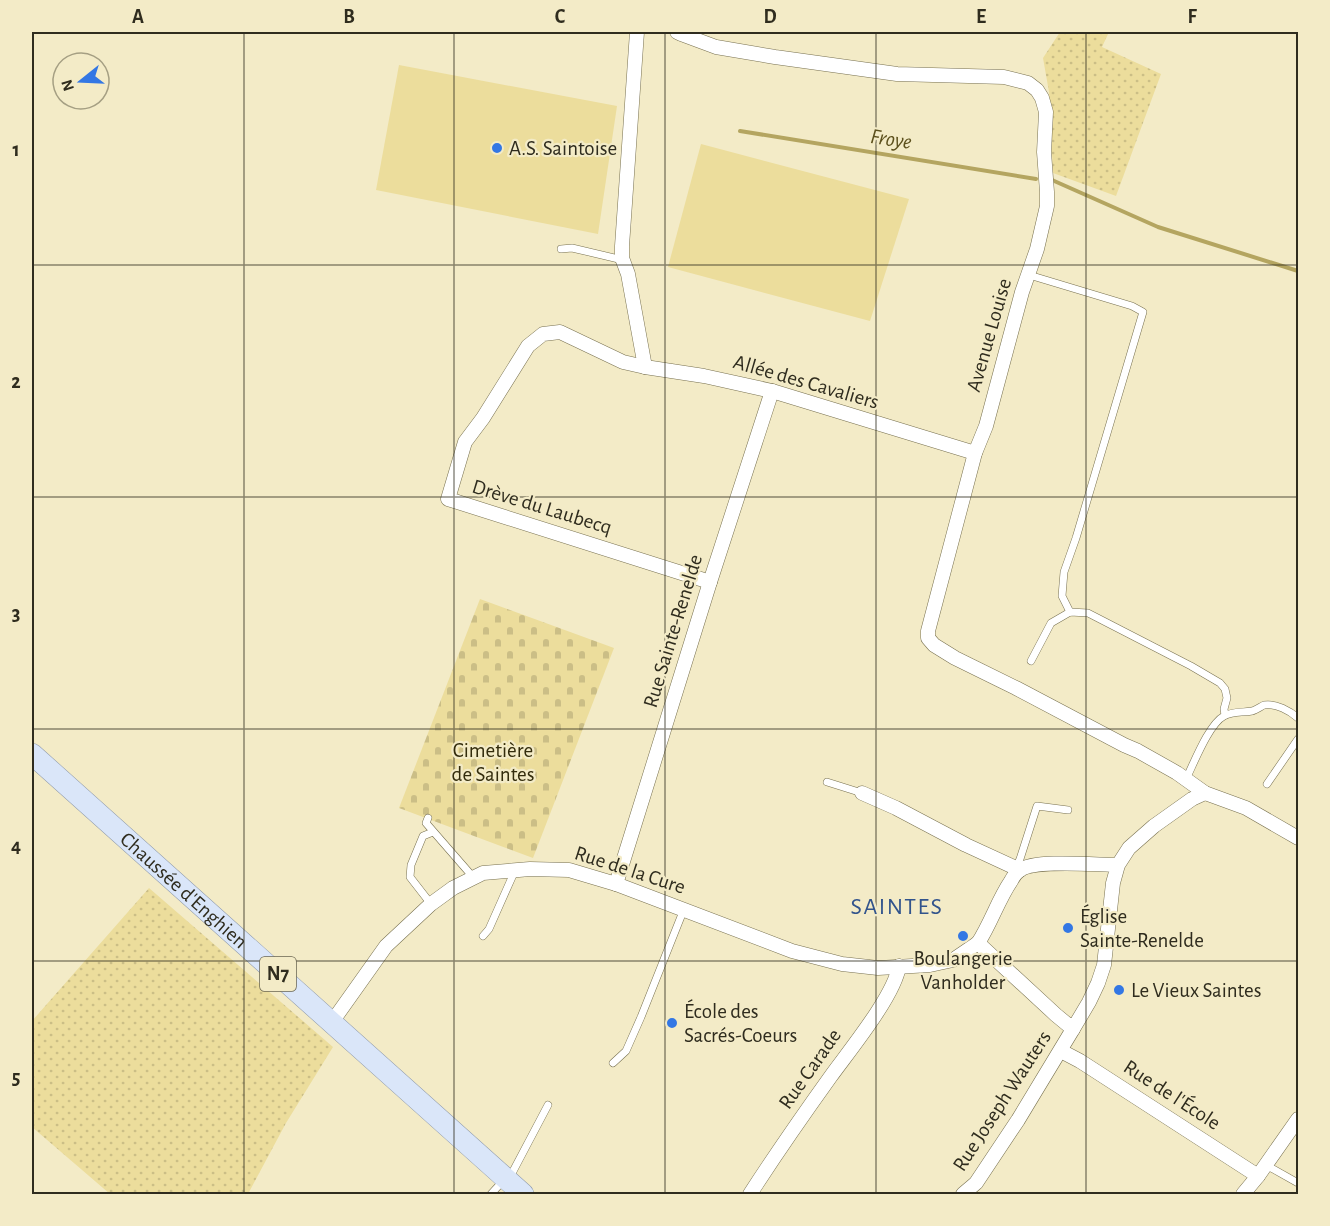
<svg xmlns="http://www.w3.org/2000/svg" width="1330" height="1226" font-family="'Alegreya Sans',sans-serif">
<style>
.grass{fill:url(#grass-dots)}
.cemetery{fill:url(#cemetery-stones)}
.pitch{fill:#ecdd9c}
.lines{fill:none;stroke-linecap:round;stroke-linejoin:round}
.stream{stroke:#b4a560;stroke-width:4}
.lane-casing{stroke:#787150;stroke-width:8}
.street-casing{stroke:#787150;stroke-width:15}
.primary-casing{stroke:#8f9aaa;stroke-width:22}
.lane{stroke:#fff;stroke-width:7}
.street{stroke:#fff;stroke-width:14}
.primary{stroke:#dae6f9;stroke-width:21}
.grid{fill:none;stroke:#2f2c1e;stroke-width:1.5;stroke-opacity:0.55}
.poi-dot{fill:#3377e4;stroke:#f3ebc7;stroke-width:2}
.labels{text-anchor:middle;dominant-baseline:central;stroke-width:4.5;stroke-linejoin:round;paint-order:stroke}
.shield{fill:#f3ebc7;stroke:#6a6551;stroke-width:1.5}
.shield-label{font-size:20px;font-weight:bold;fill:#2f2c1e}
.poi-label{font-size:21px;fill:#2f2c1e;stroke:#f3ebc7;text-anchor:start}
.street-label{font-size:21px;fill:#2f2c1e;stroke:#f3ebc7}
.park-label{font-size:21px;fill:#332c0c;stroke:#f3ebc7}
.water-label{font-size:22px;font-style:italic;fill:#5c501c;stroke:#f3ebc7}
.quarter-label{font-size:24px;letter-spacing:1.5px;fill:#32548c;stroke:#f3ebc7}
.neatline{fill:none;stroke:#2f2c1e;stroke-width:2}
.grid-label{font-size:20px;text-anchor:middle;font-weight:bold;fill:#2f2c1e}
</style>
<defs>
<pattern id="grass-dots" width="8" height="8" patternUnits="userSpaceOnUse" patternTransform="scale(1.5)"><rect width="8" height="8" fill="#ecdd9c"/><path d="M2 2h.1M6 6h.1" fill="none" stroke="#cbbe86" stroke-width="1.8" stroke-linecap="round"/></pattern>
<pattern id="cemetery-stones" width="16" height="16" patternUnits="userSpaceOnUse" patternTransform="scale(1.5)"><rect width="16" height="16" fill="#ecdd9c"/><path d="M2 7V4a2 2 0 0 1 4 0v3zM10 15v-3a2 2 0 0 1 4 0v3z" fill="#cbbe86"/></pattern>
</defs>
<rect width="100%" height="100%" fill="#f3ebc7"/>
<!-- grass -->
<g class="grass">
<polygon points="1060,32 1109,32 1102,47 1161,74 1116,196 1053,173 1049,92 1043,58"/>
<polygon points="149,888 333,1047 286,1123 248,1194 110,1194 32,1127 32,1021"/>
</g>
<!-- cemetery -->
<polygon class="cemetery" points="480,599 614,648 533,858 399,808"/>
<!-- pitch -->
<g class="pitch">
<polygon points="399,65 617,106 598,234 376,190"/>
<polygon points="701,144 909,199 870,321 668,267"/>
</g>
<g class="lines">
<!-- stream -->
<g class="stream">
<polyline points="740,131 1036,179"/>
<polyline points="1052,180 1158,227 1298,271"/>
</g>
<!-- lane casing -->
<g class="lane-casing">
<g id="lane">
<polyline points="561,249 572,248 623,260"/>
<polyline points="1029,275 1132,306 1143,312 1076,538 1064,572 1062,596 1070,612"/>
<polyline points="1031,661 1051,623 1070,612 1088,613 1191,666 1220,683 1225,689 1227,698 1224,709 1225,715"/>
<path d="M 1186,779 C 1194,763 1209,724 1224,716 C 1233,711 1242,713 1252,711 C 1256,710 1260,707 1264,705 C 1276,703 1290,711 1298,718"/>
<polyline points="827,782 862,793"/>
<polyline points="1267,784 1298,739"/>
<polyline points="428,818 426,823 473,877"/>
<polyline points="1016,867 1020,859 1037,806 1068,810"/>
<polyline points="431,904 410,877 411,865 423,836 433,832"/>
<polyline points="483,936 489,929 513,875 513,871"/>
<polyline points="613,1063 626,1051 641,1017 684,909"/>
<polyline points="1266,1165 1298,1183"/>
<polyline points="510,1177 548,1105"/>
<polyline points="491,1194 503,1181"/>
</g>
</g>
<!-- street casing -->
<g class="street-casing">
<g id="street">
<polyline points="637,32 622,246 622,258 628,274 645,367"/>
<polyline points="677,32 681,34 716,47 775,57 897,74 1004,77 1028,83 1037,90 1042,98 1046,112 1044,152 1047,192 1047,206 1037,249 1022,292 986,426 975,453 928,631 928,638 934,645 955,658 1016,688 1124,745 1138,751 1177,773 1205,793 1246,808 1298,838"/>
<polyline points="710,582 448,499 465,442 483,418 528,346 543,334 560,332 623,362 645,367 704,376 772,391 975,453"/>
<polyline points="862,793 896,808 966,845 1020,870"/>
<path d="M 1118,865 C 1097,865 1035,859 1020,870 C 1017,872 1013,877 1011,881 C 998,900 991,923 978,943 L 1056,1015 L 1073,1029 L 1089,1002 L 1098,983 L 1104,965 L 1113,883 L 1118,865 L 1129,848 L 1154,826 L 1192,799 L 1205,793"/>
<polyline points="616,884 710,582 772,391"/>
<polyline points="332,1022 386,946 431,904 453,888 483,873 530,869 569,870 616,884 792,951 842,964 878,968 930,965 953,960 978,943"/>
<polyline points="1061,1051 1080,1061 1258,1176"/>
<path d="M 750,1194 C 776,1154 803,1115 831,1076 C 849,1051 895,995 899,966"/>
<polyline points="963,1194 976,1183 1018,1120 1073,1029"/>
<polyline points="1243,1194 1258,1176 1298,1119"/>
</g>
</g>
<!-- primary casing -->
<g class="primary-casing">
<g id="primary">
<path id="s1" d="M 32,754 L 523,1194"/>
</g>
</g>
<!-- lane -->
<use href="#lane" class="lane"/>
<!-- street -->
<use href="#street" class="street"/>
<!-- primary -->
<use href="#primary" class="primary"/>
</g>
<!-- grid -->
<path class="grid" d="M 244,32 L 244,1194M 454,32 L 454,1194M 665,32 L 665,1194M 876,32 L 876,1194M 1086,32 L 1086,1194M 32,265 L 1298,265M 32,497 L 1298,497M 32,729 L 1298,729M 32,961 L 1298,961"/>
<!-- markers -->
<g class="poi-dot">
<circle cx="497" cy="148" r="6"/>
<circle cx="1068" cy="928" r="6"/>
<circle cx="963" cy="936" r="6"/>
<circle cx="1119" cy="990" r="6"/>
<circle cx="672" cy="1023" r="6"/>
</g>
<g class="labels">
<!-- shield labels -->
<rect class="shield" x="260" y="957" width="36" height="34" rx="4.5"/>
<g class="shield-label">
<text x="278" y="974">N7</text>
</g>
<!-- poi labels -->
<g class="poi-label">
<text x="509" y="148">A.S. Saintoise</text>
<text x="1080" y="916">Église<tspan x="1080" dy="24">Sainte-Renelde</tspan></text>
<text x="963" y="958" text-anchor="middle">Boulangerie<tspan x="963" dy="24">Vanholder</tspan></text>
<text x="1131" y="990">Le Vieux Saintes</text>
<text x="684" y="1011">École des<tspan x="684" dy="24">Sacrés-Coeurs</tspan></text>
</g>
<!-- street labels -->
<g class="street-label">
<text transform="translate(989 335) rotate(-74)">Avenue Louise</text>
<text transform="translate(806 382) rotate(16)">Allée des Cavaliers</text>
<text transform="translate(542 507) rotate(17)">Drève du Laubecq</text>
<text transform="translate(673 631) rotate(-73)">Rue Sainte-Renelde</text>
<text transform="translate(630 870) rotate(18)">Rue de la Cure</text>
<text stroke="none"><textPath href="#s1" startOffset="204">Chaussée d'Enghien</textPath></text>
<text transform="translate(810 1069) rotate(-55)">Rue Carade</text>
<text transform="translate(1172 1095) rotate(33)">Rue de l'École</text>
<text transform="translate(1002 1101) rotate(-57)">Rue Joseph Wauters</text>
</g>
<!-- park labels -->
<g class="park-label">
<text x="493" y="750">Cimetière<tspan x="493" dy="24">de Saintes</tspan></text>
</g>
<!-- water labels -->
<g class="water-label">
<text transform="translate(891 139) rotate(9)">Froye</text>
</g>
<!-- quarter labels -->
<g class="quarter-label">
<text x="897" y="907">SAINTES</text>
</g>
</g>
<!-- border -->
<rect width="1330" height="1226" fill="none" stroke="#f3ebc7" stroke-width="66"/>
<!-- north arrow -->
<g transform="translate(81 81) rotate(252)"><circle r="28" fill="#f3ebc7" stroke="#a59f83" stroke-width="1.5"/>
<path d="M0-4.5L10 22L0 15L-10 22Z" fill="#3377e4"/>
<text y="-9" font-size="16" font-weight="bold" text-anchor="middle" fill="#2f2c1e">N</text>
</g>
<rect x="33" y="33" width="1264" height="1160" class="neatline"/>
<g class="grid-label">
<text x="138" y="23">A</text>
<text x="349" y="23">B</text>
<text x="560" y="23">C</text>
<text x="770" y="23">D</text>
<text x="981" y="23">E</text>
<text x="1192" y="23">F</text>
<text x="16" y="156">1</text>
<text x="16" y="388">2</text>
<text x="16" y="620">3</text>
<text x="16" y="852">4</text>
<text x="16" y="1084">5</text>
</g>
</svg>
